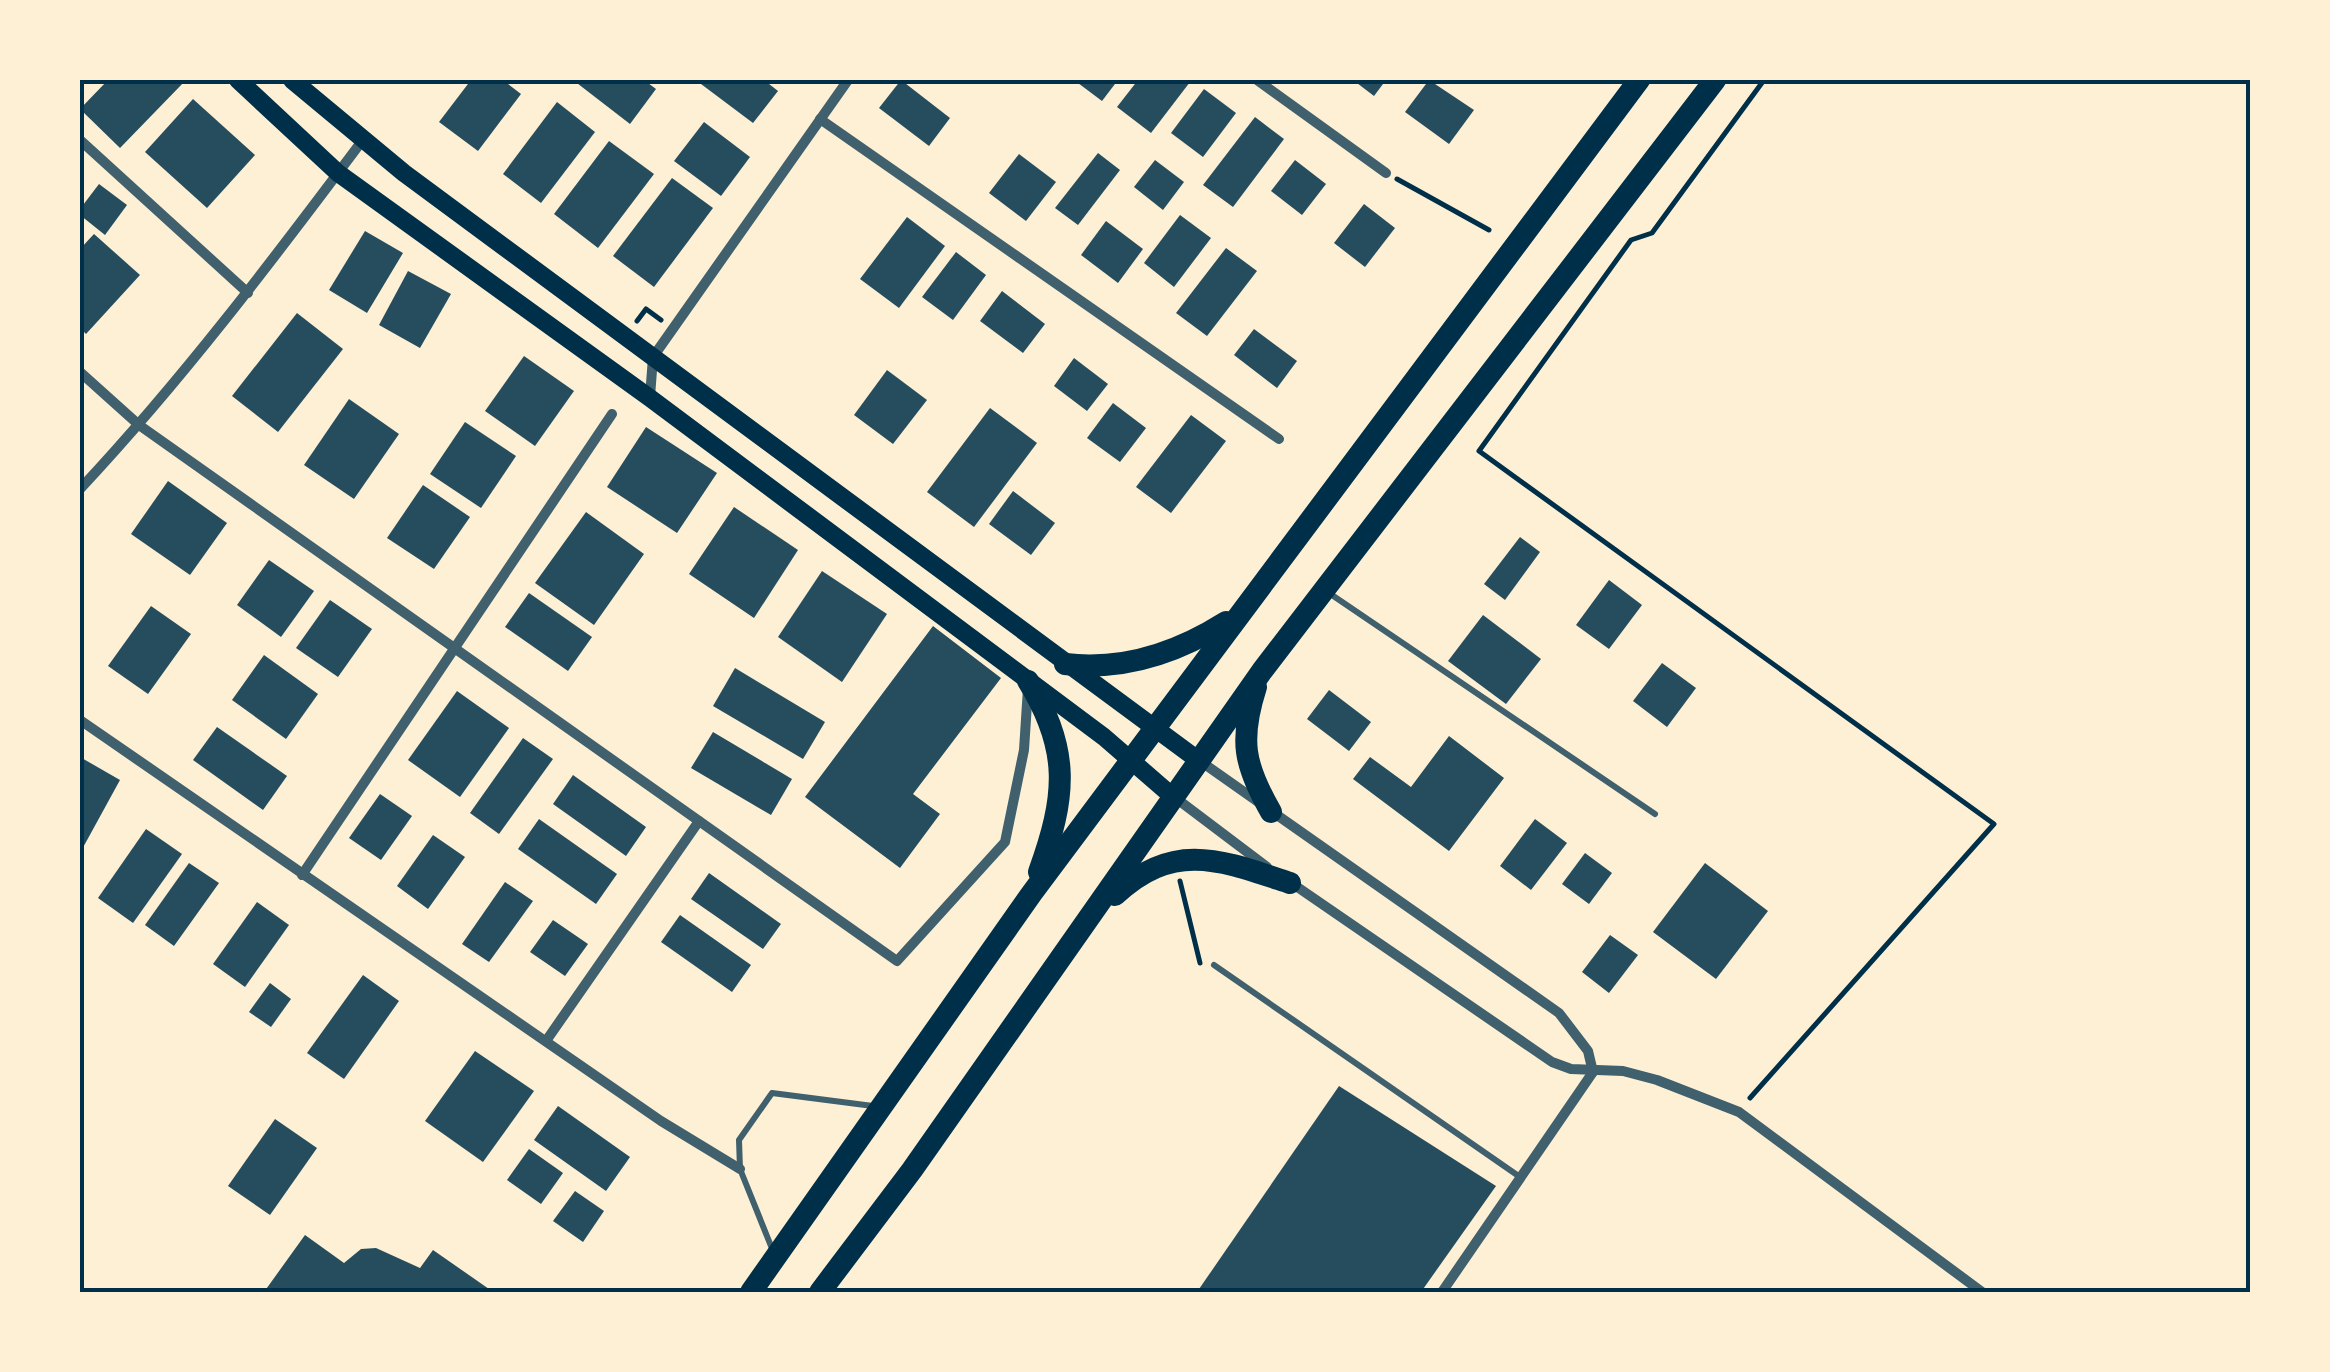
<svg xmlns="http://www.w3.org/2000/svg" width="2330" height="1372" font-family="'Varela Round',sans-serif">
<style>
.building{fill:#264d5e}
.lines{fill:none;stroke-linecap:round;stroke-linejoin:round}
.path{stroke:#003049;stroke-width:5}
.service{stroke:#3f606c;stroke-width:6}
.minor{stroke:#3f606c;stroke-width:10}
.secondary{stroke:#003049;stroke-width:18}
.trunk{stroke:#003049;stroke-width:22}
.neatline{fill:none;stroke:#003049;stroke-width:4}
</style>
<rect width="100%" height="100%" fill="#fdf0d5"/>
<!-- building -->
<g class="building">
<polygon points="108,80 186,80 120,148 80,109"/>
<polygon points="471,80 503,80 521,94 478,151 439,122"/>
<polygon points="573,80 644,80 656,89 630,124"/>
<polygon points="704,80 764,80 778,91 753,123 701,84"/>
<polygon points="901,80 950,118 929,146 879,108"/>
<polygon points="1074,80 1118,80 1102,101"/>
<polygon points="1138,80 1190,82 1151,133 1117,107"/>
<polygon points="1353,80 1386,80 1374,96"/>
<polygon points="1429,80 1474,110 1449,144 1405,112"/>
<polygon points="1204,89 1236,113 1203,157 1171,133"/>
<polygon points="193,99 255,155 207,208 145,152"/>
<polygon points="557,102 595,132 541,203 503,174"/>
<polygon points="1255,117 1284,139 1233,207 1203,185"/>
<polygon points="704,122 750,157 721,196 674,161"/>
<polygon points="609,141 654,174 598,248 554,214"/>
<polygon points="1098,153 1120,170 1078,225 1055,208"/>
<polygon points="1019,154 1056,182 1026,221 989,193"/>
<polygon points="1155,160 1184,182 1163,210 1134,187"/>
<polygon points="1295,160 1326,184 1302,215 1271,191"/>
<polygon points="672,178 713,208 654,287 613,256"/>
<polygon points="99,184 127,205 105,235 80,215 80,209"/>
<polygon points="1364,204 1395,228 1365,267 1334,243"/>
<polygon points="1180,215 1211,238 1174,287 1144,263"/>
<polygon points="907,217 945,246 899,308 860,279"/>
<polygon points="1106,221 1143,249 1118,283 1081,255"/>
<polygon points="365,231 403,253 367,313 329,290"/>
<polygon points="94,234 140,275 86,334 80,328 80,249"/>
<polygon points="1226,248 1257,271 1207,336 1176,313"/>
<polygon points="956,252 986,275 953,320 922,297"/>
<polygon points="408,271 451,294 420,348 379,325"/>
<polygon points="1002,291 1045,324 1023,353 980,321"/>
<polygon points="297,313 343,349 278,432 232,396"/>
<polygon points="1254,329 1297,361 1277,388 1234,355"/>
<polygon points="524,356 574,391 535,446 485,411"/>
<polygon points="1074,358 1108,384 1087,411 1054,386"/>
<polygon points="887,370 927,400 893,444 854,415"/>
<polygon points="349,399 399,434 354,499 304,465"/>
<polygon points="1113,403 1146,428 1120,462 1087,438"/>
<polygon points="990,408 1037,443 974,527 927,492"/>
<polygon points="1191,415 1226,441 1171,513 1136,487"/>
<polygon points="465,422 516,456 481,508 430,474"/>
<polygon points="646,427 717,473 677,533 607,487"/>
<polygon points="168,481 227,523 190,575 131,534"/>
<polygon points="423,485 470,517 434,569 387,538"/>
<polygon points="1013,491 1055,523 1031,555 989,524"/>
<polygon points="734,507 798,550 754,618 689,574"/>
<polygon points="586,512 644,554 594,625 535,583"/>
<polygon points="1520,537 1540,552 1505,600 1484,584"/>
<polygon points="269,560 314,591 281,637 237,605"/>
<polygon points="822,571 887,614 842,682 778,637"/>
<polygon points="1609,580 1642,605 1609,649 1576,625"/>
<polygon points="529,593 592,637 568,671 505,627"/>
<polygon points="330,600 372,629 338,677 296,648"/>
<polygon points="151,606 191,634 148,694 108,666"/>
<polygon points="1483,615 1541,659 1506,704 1448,661"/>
<polygon points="933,626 1001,678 913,794 940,814 900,868 805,797"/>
<polygon points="264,655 318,694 286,739 232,700"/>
<polygon points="1662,663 1696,688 1667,727 1633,701"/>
<polygon points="735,668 825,722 803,759 713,706"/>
<polygon points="1329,690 1371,722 1349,751 1307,719"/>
<polygon points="457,691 509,728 460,797 408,760"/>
<polygon points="217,727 287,776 263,810 193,760"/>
<polygon points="713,732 792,779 771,815 691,768"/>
<polygon points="1449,736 1504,778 1449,851 1353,779 1370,757 1411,787"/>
<polygon points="523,738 553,759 499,834 470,813"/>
<polygon points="80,757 120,780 80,853"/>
<polygon points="573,775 646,827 626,856 553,804"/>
<polygon points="380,794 412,816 381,860 349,838"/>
<polygon points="539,819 617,874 596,904 518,849"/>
<polygon points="1535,819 1567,843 1531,890 1500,866"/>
<polygon points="146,829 182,854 133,923 98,898"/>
<polygon points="433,835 465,857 428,909 397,886"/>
<polygon points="1585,853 1612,873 1589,904 1562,884"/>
<polygon points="189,863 219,883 174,946 145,925"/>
<polygon points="1705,863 1768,911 1716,979 1653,932"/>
<polygon points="709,873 781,924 763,949 691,899"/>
<polygon points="505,882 533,901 489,962 462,944"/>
<polygon points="257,902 289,925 245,987 213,964"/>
<polygon points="680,915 751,965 732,992 661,942"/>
<polygon points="553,920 588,944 565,976 530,952"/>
<polygon points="1610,935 1638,955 1609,993 1582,972"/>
<polygon points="363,975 399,1001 344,1079 307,1053"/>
<polygon points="270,983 291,999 271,1027 249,1012"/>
<polygon points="475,1051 534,1091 483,1162 425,1121"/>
<polygon points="1339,1086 1496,1186 1421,1292 1197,1292"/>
<polygon points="558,1106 630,1157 606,1191 534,1140"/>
<polygon points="275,1119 317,1148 270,1215 228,1186"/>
<polygon points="529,1149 563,1173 541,1204 507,1180"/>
<polygon points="575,1191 604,1211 583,1242 553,1221"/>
<polygon points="305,1235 344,1263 361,1249 376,1248 420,1268 433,1250 489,1289 264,1292"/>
</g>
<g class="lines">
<!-- path -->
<g class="path">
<polyline points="1397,179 1489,230"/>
<polyline points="637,321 646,309 661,320"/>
<polyline points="1180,881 1200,963"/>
<polyline points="1750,1098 1994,824 1479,451 1631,240 1652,233 1764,80"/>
</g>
<!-- service -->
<g class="service">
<polyline points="1326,591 1655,814"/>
<polyline points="1214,965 1520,1177"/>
<polyline points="773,1251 740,1169 739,1140 772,1093 873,1106"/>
</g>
<!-- minor -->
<g class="minor">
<polyline points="1257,80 1386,173"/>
<polyline points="820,119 1279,439"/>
<polyline points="80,140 248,293"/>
<polyline points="80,372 139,425 897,961 1005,842 1024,750 1028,688"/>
<polyline points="650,397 653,357 848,80"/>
<path d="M 80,489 C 182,380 272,261 362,141"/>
<polyline points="80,720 661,1121 740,1169"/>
<polyline points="1200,761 1559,1013 1588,1051 1593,1072"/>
<polyline points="1173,796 1267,867"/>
<polyline points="302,875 612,414"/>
<polyline points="1290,882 1552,1062 1571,1069 1623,1071 1657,1080 1739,1112 1982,1292"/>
<polyline points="546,1041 699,821"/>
<polyline points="1442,1292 1593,1072"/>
</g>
<!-- secondary -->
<g class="secondary">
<polyline points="238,80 338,173 650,398 1104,737 1172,796"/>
<polyline points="292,80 404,173 1198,760"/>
</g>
<!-- trunk -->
<g class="trunk">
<path d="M 1065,664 C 1124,671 1177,653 1226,622"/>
<path d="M 1028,681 C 1071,750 1066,797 1039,872"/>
<path d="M 1256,687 C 1239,740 1244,765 1271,812"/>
<path d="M 1115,895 C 1174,840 1221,860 1290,883"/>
<polyline points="751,1292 1032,893 1639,80"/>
<polyline points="820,1292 912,1170 1262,671 1715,80"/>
</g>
</g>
<!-- border -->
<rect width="2330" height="1372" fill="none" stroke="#fdf0d5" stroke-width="165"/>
<rect x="82" y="82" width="2166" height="1208" class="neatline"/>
</svg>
